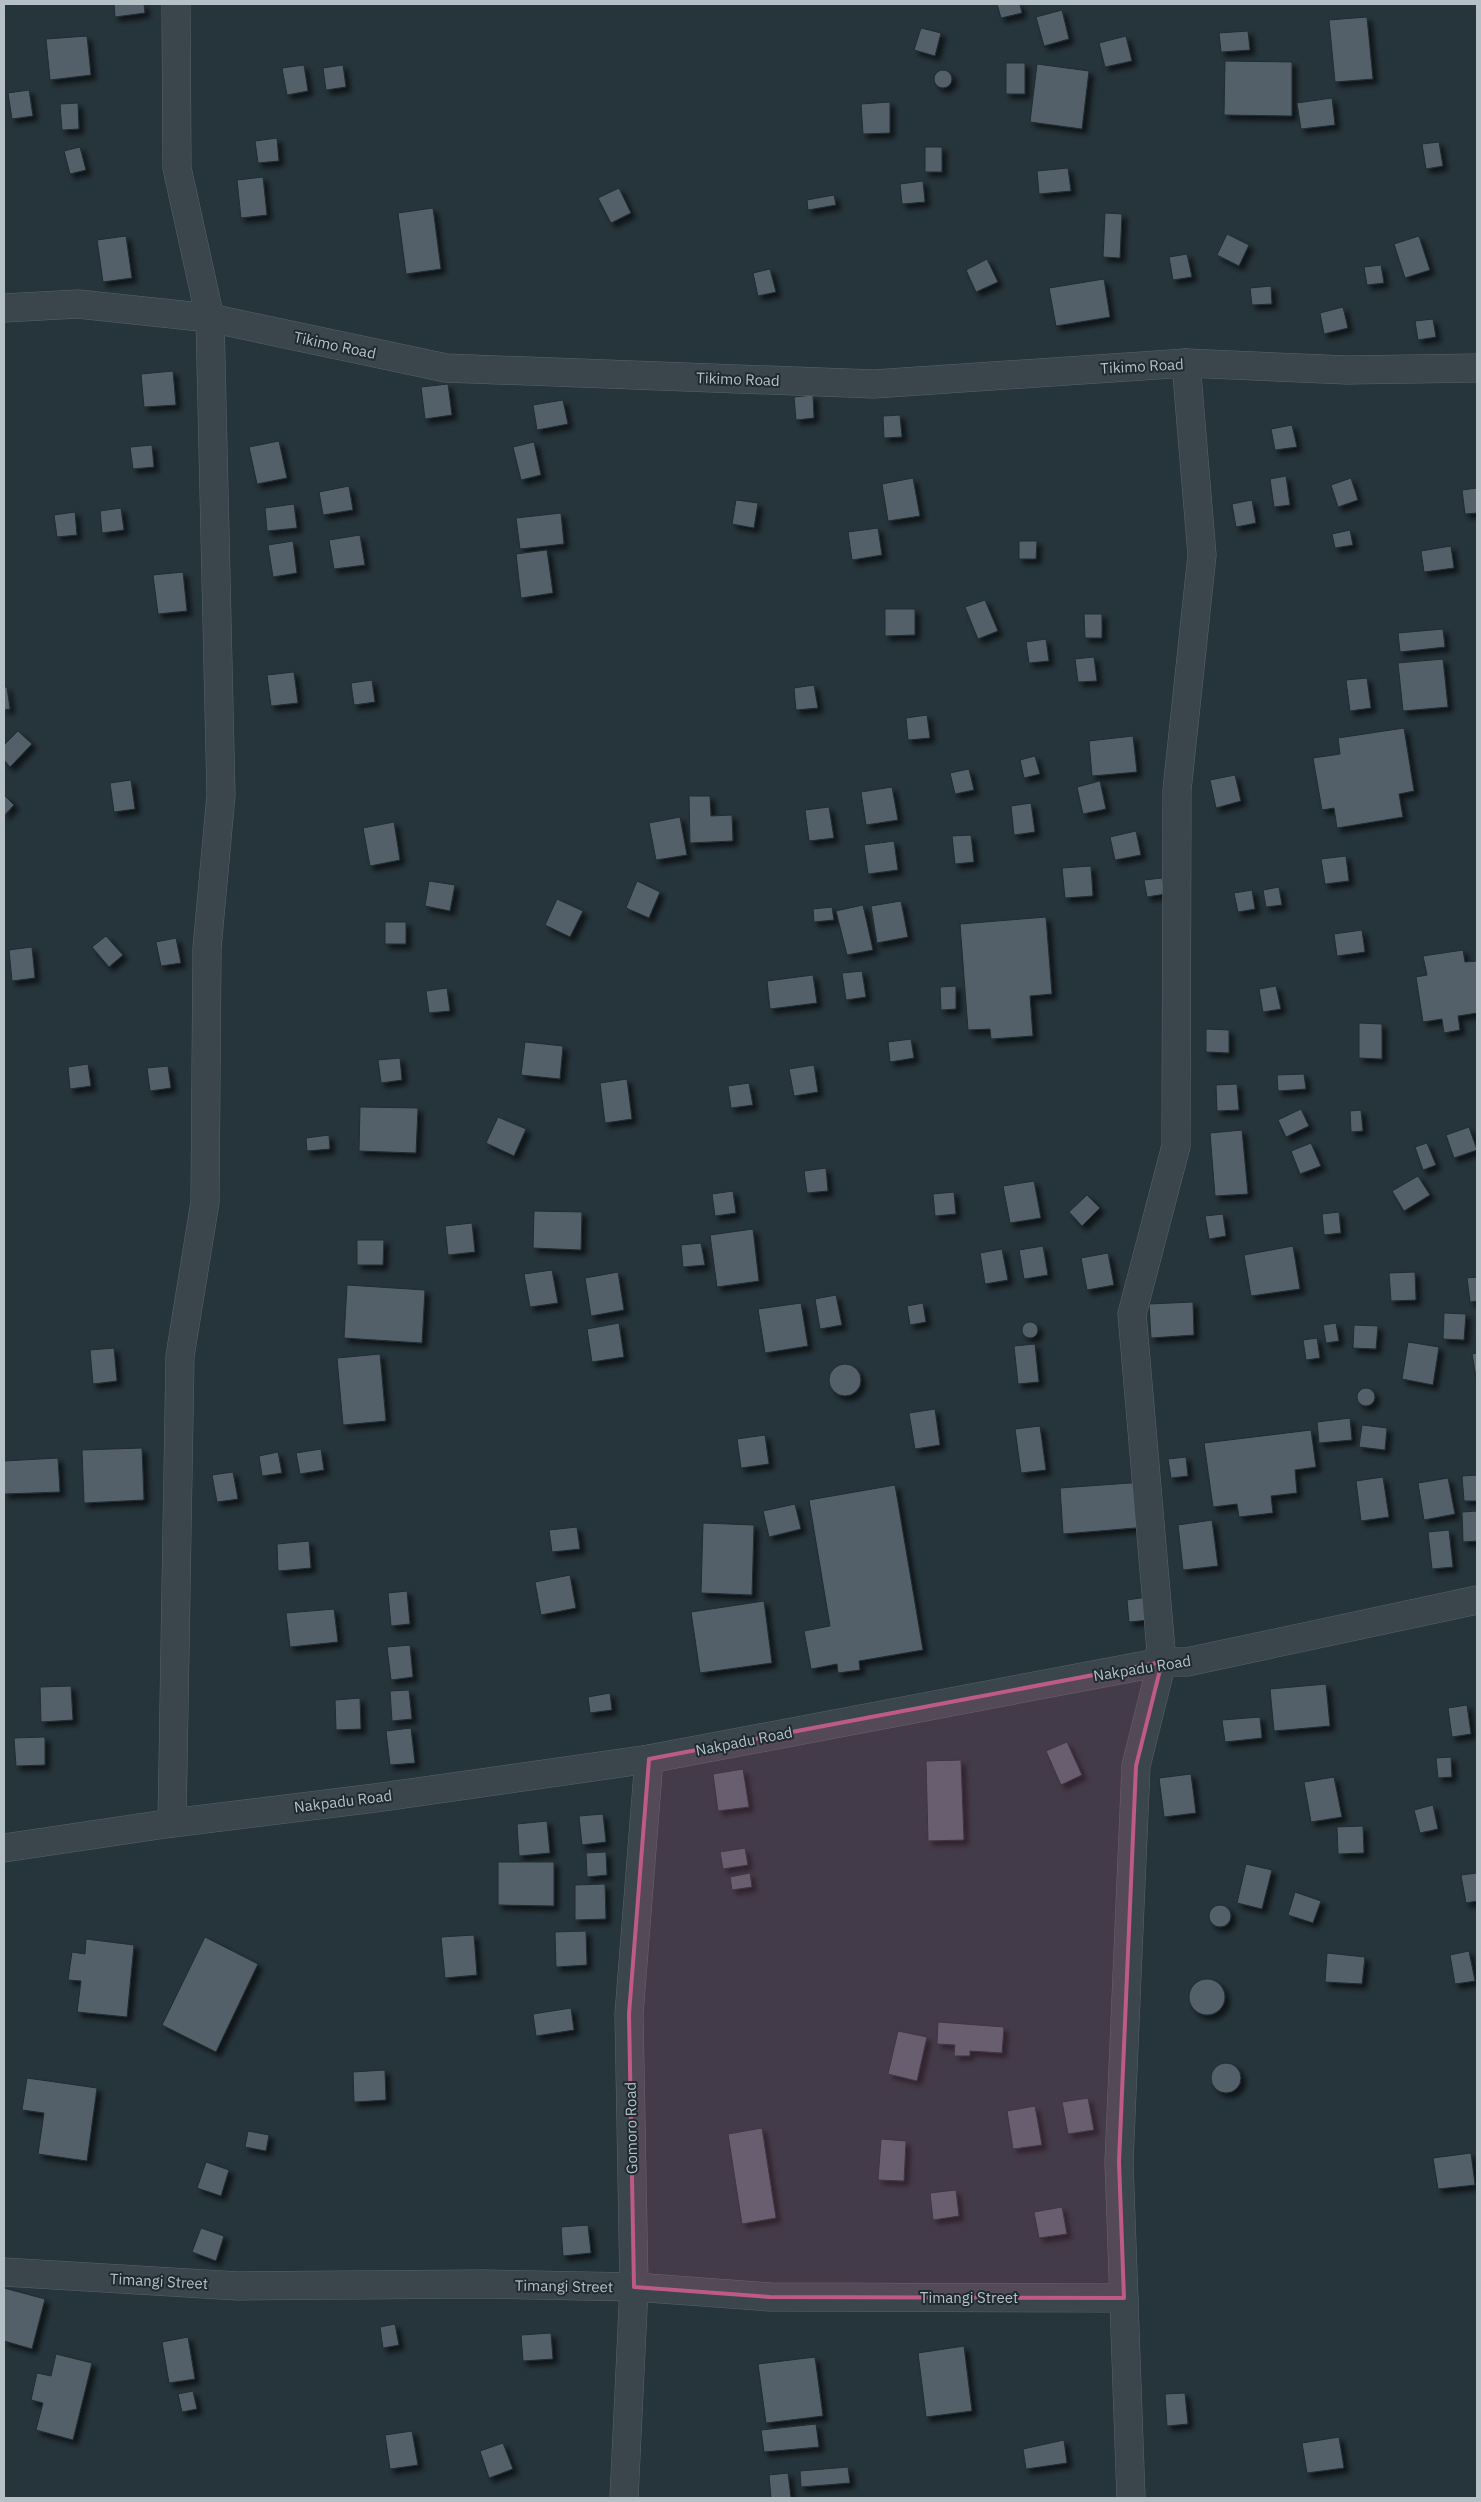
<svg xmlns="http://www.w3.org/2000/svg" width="1481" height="2502" font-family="'IBM Plex Sans',sans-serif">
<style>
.building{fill:#526169;stroke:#212c33;filter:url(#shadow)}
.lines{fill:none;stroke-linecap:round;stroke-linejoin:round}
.minor-casing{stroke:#58636a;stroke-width:29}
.tertiary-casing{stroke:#58636a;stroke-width:29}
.minor{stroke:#3a454c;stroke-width:28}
.tertiary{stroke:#3a454c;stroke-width:28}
.marked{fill:#bd5b86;fill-opacity:0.2;stroke:#bd5b86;stroke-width:4;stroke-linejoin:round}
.labels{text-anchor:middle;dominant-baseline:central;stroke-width:4;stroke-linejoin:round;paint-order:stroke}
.street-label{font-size:15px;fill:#b6c0c7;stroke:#1f2a31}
</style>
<defs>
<filter id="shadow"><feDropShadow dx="4.5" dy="4.5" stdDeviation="2.5" flood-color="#0009"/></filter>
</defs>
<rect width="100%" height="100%" fill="#26343b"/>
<!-- building -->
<g class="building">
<polygon points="114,4 144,4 145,13 115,17"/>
<polygon points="997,4 1020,4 1022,13 1001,18"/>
<polygon points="1062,10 1069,39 1044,46 1036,17"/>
<polygon points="1367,17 1373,79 1335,82 1329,20"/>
<polygon points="921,28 941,33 935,56 914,50"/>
<polygon points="1248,31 1250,50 1221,52 1219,33"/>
<polygon points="87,36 91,75 50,80 46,39"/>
<polygon points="1126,36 1132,61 1105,67 1099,43"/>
<polygon points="1225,61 1292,62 1292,116 1224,115"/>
<rect x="1006" y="63" width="19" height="31"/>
<polygon points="1037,64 1089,71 1082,129 1030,122"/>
<polygon points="304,65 308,91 287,95 282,68"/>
<polygon points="343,65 346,87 326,90 323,68"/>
<circle cx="943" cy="79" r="9"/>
<polygon points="29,90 33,116 12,119 8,93"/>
<polygon points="1332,98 1335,125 1301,129 1297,103"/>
<polygon points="890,102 890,133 863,134 861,104"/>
<polygon points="78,103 79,129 62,130 60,104"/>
<polygon points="277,138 279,161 258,163 255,141"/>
<polygon points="1439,142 1443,166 1426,169 1422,144"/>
<polygon points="80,147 86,170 70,174 64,151"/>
<rect x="925" y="147" width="17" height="25"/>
<polygon points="1068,168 1071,191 1039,194 1037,171"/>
<polygon points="263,177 267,215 241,218 237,180"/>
<polygon points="923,181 925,202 902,204 900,184"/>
<polygon points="619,188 631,213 611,223 598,198"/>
<polygon points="834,195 836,205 808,210 807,200"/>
<polygon points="433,208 441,269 406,274 398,213"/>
<polygon points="1105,213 1122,214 1120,258 1103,257"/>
<polygon points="1227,234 1249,245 1239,266 1217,255"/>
<polygon points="126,236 132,278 103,282 97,240"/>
<polygon points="1419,236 1430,270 1405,278 1394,244"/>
<polygon points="1187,254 1192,277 1173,280 1169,257"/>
<polygon points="987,259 998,282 976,292 966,270"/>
<polygon points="1381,265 1384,283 1367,285 1364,267"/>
<polygon points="770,269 776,292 758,296 753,273"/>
<polygon points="1104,279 1110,317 1056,326 1049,288"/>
<polygon points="1271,286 1272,304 1252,305 1250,288"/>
<polygon points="1343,307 1348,328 1324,334 1320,313"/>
<polygon points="1433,319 1436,337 1418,340 1415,321"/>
<polygon points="173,371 176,405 144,407 141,374"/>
<polygon points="448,384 452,415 425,419 421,387"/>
<polygon points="813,395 814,418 796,420 794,397"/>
<polygon points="563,400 568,424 537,430 533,405"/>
<polygon points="900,415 902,437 884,438 883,416"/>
<polygon points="1292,425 1297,447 1275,450 1271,429"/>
<polygon points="279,441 287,478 257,484 249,447"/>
<polygon points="534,442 541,475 521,480 513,447"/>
<polygon points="152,445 154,467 133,469 130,447"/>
<polygon points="1286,476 1290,505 1274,507 1270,479"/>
<polygon points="913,478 920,516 888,521 882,484"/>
<polygon points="1351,478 1358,500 1338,507 1331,485"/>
<polygon points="349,486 353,510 323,515 319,492"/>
<polygon points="1477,488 1477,513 1465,514 1462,490"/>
<polygon points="736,500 758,503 754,528 732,524"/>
<polygon points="1252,500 1256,523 1236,527 1232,504"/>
<polygon points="294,504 297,528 267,531 265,508"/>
<polygon points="121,508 124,530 102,533 100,511"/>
<polygon points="75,512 77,535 57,537 54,515"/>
<polygon points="561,513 564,544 520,549 516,518"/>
<polygon points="878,528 882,555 852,560 848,532"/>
<polygon points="1350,530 1353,545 1335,548 1332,534"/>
<polygon points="360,535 365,565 334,569 329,540"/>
<polygon points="293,541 297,573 273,577 268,545"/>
<polygon points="1019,541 1037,541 1036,559 1019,559"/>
<polygon points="1451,546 1454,568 1424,572 1421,551"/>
<polygon points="547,550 553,593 521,598 516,554"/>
<polygon points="183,572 187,611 158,614 153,575"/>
<polygon points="985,600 998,631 978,639 965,607"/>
<polygon points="885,609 915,609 915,635 885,636"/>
<polygon points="1084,614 1102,614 1102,638 1085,638"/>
<polygon points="1443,629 1445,647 1400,652 1398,633"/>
<polygon points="1046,639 1049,661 1029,663 1026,642"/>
<polygon points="1094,657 1097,681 1078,682 1075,659"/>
<polygon points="1443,659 1448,707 1403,711 1398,663"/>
<polygon points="294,672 298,703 271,706 267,675"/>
<polygon points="1367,678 1371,708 1350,711 1346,680"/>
<polygon points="372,680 375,702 354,705 351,683"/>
<polygon points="814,685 818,708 796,710 794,688"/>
<polygon points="4,687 7,687 10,709 4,710"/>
<polygon points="927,715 930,738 908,740 906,718"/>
<polygon points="1404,728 1414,791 1399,794 1403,817 1337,828 1334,808 1322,810 1313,758 1340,754 1338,738"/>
<polygon points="18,731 32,744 10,767 4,760 4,745"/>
<polygon points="1133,736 1137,772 1092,776 1089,741"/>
<polygon points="1035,756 1040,774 1024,778 1020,760"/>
<polygon points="969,769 974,790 955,794 950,773"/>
<polygon points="1235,775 1241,801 1216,808 1210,780"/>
<polygon points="131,780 135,809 114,812 110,783"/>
<polygon points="1100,781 1106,809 1083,814 1077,787"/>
<polygon points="892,787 898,820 866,825 861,792"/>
<polygon points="4,795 14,805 4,816"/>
<polygon points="689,796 710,796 711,816 732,815 733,841 690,843"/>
<polygon points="1031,803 1035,832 1014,835 1011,806"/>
<polygon points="829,807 834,838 809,841 805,810"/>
<polygon points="680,817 687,855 656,860 649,823"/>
<polygon points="394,822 400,860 370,866 363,828"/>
<polygon points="1136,831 1141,855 1115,860 1110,837"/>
<polygon points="971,835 974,862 955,864 952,836"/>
<polygon points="894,841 898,870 868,874 864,845"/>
<polygon points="1346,856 1349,881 1325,884 1321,859"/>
<polygon points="1091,866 1093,896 1065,898 1062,868"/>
<polygon points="1162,878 1165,894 1147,897 1144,880"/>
<polygon points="429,881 455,885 450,911 425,906"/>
<polygon points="637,881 660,892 649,918 626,908"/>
<polygon points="1279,887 1282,905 1266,907 1263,890"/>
<polygon points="1252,890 1255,909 1238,912 1234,893"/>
<polygon points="557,899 583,911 570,937 545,925"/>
<polygon points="901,901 908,937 877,943 871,906"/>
<polygon points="863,905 873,950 847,955 836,911"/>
<polygon points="832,907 834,920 814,922 813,909"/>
<polygon points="1046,917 1052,994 1030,996 1033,1036 991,1039 990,1029 968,1030 960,924"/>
<rect x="385" y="922" width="21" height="22"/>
<polygon points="1362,930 1365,952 1337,956 1334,934"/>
<polygon points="106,936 123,955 109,967 92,947"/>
<polygon points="176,938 181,963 161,966 156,942"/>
<polygon points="32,947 35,978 12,981 9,950"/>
<polygon points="1463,950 1465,962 1477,961 1477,1013 1458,1016 1460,1030 1444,1033 1442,1019 1423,1022 1416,977 1427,975 1423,956"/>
<polygon points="862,971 866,997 846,1000 842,973"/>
<polygon points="813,975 817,1003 770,1009 767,981"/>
<polygon points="956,986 956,1009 941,1010 940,987"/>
<polygon points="1276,986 1281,1009 1263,1012 1259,989"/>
<polygon points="447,988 450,1011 429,1013 426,991"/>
<polygon points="1359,1023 1382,1024 1382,1059 1359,1058"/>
<polygon points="1206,1029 1229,1030 1229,1053 1206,1052"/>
<polygon points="911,1039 914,1058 890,1062 888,1042"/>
<polygon points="525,1042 563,1046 560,1079 521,1075"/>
<polygon points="400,1058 402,1080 381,1083 378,1060"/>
<polygon points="88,1064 91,1086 70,1089 68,1067"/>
<polygon points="814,1065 818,1092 794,1096 789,1069"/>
<polygon points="168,1066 171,1088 150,1091 147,1068"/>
<polygon points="1304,1074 1306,1089 1278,1091 1277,1075"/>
<polygon points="627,1079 632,1119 605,1123 600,1083"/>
<polygon points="749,1083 753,1105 731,1108 728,1086"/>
<polygon points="1237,1084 1239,1110 1217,1111 1216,1085"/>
<polygon points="360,1107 418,1108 416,1153 359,1151"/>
<polygon points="1301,1109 1309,1126 1286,1137 1278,1120"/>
<polygon points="1361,1110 1363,1131 1351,1132 1350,1111"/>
<polygon points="498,1117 526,1129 514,1156 486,1143"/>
<polygon points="1469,1127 1477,1150 1454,1158 1446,1135"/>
<polygon points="1242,1130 1248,1194 1215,1196 1210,1133"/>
<polygon points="329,1135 330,1149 307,1151 306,1138"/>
<polygon points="1311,1143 1321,1166 1300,1174 1291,1151"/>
<polygon points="1427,1143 1436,1165 1423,1170 1415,1147"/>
<polygon points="826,1168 828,1191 807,1193 804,1171"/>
<polygon points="1418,1176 1430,1195 1404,1211 1392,1191"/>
<polygon points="1034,1181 1041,1218 1010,1223 1003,1186"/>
<polygon points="733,1191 736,1213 715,1216 712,1194"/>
<polygon points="954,1192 956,1214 935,1216 933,1194"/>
<polygon points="1087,1195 1100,1208 1082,1226 1069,1212"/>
<polygon points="534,1211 582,1212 581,1250 533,1248"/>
<polygon points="1339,1212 1341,1233 1324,1235 1322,1214"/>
<polygon points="1223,1214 1226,1236 1209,1239 1205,1216"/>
<polygon points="472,1223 475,1252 448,1255 445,1226"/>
<polygon points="753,1229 759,1281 717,1287 710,1235"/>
<polygon points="357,1240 384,1240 383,1265 357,1265"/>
<polygon points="701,1243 705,1265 683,1267 681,1245"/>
<polygon points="1043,1246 1048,1275 1024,1279 1019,1250"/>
<polygon points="1293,1246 1300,1289 1251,1296 1244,1255"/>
<polygon points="1002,1249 1008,1280 985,1284 980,1253"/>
<polygon points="1108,1253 1114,1285 1087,1290 1081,1258"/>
<polygon points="552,1270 558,1303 530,1307 524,1274"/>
<polygon points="618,1272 624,1310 591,1316 585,1278"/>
<polygon points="1415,1272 1416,1300 1391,1301 1389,1273"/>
<polygon points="1477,1277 1477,1301 1470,1302 1467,1278"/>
<polygon points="347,1285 425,1290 422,1343 344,1338"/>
<polygon points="836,1295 842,1325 820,1329 815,1299"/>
<polygon points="1193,1302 1194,1335 1151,1338 1149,1304"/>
<polygon points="801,1303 808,1346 765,1353 758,1309"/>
<polygon points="923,1303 926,1322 910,1325 907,1306"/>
<polygon points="1444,1313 1466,1314 1464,1340 1443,1339"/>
<circle cx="1030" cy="1330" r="8"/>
<polygon points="619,1323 624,1357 592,1362 587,1329"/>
<polygon points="1336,1323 1339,1341 1326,1343 1323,1325"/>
<polygon points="1354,1325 1378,1326 1376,1349 1353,1348"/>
<polygon points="1317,1338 1320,1358 1306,1360 1303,1340"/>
<polygon points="1408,1342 1439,1347 1433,1385 1402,1379"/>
<polygon points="1035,1344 1039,1382 1018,1384 1014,1346"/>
<polygon points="114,1348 117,1381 93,1384 90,1350"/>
<polygon points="1477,1353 1477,1383 1472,1354"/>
<polygon points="380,1354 386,1421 343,1425 337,1358"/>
<circle cx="845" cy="1380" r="16"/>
<circle cx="1366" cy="1397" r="9"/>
<polygon points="935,1409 940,1445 915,1449 909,1413"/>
<polygon points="1350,1418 1352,1440 1319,1443 1317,1422"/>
<polygon points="1362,1425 1387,1428 1385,1450 1359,1447"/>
<polygon points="1040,1426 1046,1470 1021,1473 1015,1429"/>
<polygon points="1311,1430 1316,1467 1295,1470 1297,1493 1271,1496 1273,1513 1239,1517 1237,1504 1213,1507 1204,1443"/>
<polygon points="765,1435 769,1464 741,1468 737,1439"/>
<polygon points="142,1448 144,1500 84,1503 82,1450"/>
<polygon points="321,1449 324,1470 300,1474 296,1453"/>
<polygon points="278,1452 282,1473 262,1476 259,1456"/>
<polygon points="1186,1457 1188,1476 1171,1478 1168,1459"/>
<polygon points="58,1458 60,1492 4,1494 4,1461"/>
<polygon points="233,1472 238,1499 217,1502 212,1475"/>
<polygon points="1477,1475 1477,1501 1464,1501 1462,1476"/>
<polygon points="1383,1477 1389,1517 1361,1521 1356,1481"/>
<polygon points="1448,1478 1455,1514 1424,1520 1418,1483"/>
<polygon points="1144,1482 1147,1527 1063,1534 1060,1488"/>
<polygon points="895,1485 923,1650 859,1661 860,1670 838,1673 837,1664 811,1669 804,1631 830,1626 809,1500"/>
<polygon points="795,1504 801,1529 769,1537 763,1511"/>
<polygon points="1477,1511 1477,1541 1463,1542 1462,1512"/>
<polygon points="1212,1520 1218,1566 1183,1570 1178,1525"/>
<polygon points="703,1523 754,1525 752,1595 701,1593"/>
<polygon points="577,1527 580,1549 552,1552 549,1530"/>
<polygon points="1449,1530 1453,1567 1432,1569 1428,1532"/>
<polygon points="309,1541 311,1568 278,1571 277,1544"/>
<polygon points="570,1575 576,1608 541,1615 535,1582"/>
<polygon points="407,1591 410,1624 391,1626 388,1593"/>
<polygon points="1147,1597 1149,1620 1129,1622 1127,1600"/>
<polygon points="764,1601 772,1663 700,1673 691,1612"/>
<polygon points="334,1609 338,1642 290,1647 286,1613"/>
<polygon points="410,1645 413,1677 391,1680 387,1647"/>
<polygon points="1326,1684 1330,1726 1274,1731 1270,1689"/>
<polygon points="71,1686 73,1720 41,1722 40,1687"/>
<polygon points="409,1690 412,1719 392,1721 390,1691"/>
<polygon points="610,1693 612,1710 590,1713 588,1697"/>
<polygon points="360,1698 361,1729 336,1730 335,1700"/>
<polygon points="1467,1705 1471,1734 1452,1737 1448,1708"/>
<polygon points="1260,1717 1262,1738 1225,1742 1222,1720"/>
<polygon points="411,1728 415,1763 390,1765 386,1731"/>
<polygon points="45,1737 45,1765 16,1766 14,1738"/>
<polygon points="1067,1742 1082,1775 1061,1785 1046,1751"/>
<polygon points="1451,1757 1452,1777 1438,1778 1436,1758"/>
<polygon points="961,1760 964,1840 928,1841 926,1761"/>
<polygon points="743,1769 749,1807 718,1811 713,1774"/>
<polygon points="1191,1774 1196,1813 1164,1817 1159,1778"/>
<polygon points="1334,1777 1342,1817 1311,1822 1304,1782"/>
<polygon points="1433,1805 1438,1829 1420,1833 1414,1810"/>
<polygon points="603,1814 606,1842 582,1845 579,1816"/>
<polygon points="547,1821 550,1853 519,1856 517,1824"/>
<polygon points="1363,1826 1364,1853 1338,1854 1337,1827"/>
<polygon points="745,1848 748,1865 723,1869 720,1852"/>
<polygon points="606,1852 607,1875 587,1877 586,1853"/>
<polygon points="498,1862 554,1862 554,1906 498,1905"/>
<polygon points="1246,1864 1272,1870 1262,1909 1237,1903"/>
<polygon points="750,1873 752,1887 732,1890 730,1877"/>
<polygon points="1477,1873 1477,1901 1466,1903 1461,1875"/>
<polygon points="605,1884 606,1919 575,1920 575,1885"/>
<polygon points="1295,1892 1321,1901 1313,1923 1288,1915"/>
<circle cx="1220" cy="1916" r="11"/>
<polygon points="586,1931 587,1965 556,1967 555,1932"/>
<polygon points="474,1935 477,1975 445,1978 441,1937"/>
<polygon points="205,1937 258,1964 216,2052 162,2025"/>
<polygon points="86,1939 134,1945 127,2017 77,2012 81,1981 68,1980 72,1952 85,1954"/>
<polygon points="1469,1951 1475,1981 1455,1984 1450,1955"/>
<polygon points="1327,1953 1365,1957 1362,1984 1325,1982"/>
<circle cx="1207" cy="1997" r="18"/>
<polygon points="571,2008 574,2030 536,2036 533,2014"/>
<polygon points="938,2022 1004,2027 1002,2053 970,2051 970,2056 954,2056 955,2045 937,2044"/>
<polygon points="898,2031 927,2037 917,2081 888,2074"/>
<circle cx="1226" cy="2078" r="15"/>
<polygon points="385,2070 386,2100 354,2102 353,2072"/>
<polygon points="27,2078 97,2088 87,2161 38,2154 44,2113 22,2110"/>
<polygon points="1088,2098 1094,2130 1068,2134 1062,2102"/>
<polygon points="1035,2106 1042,2145 1013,2149 1007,2111"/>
<polygon points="762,2128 776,2218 742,2224 728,2134"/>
<polygon points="248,2131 269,2135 266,2151 245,2147"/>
<polygon points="881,2139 906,2141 904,2181 878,2180"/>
<polygon points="1471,2153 1475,2185 1438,2189 1433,2158"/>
<polygon points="206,2162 229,2170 221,2196 197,2188"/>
<polygon points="956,2190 959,2216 933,2220 930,2193"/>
<polygon points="1062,2207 1067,2234 1039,2238 1034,2212"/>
<polygon points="588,2225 591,2253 563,2256 561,2227"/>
<polygon points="201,2228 224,2236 216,2261 192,2252"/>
<polygon points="4,2288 45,2299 32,2349 4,2341"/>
<polygon points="395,2324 399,2345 383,2348 380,2327"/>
<polygon points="551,2333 553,2359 523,2361 521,2335"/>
<polygon points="188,2337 195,2379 169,2383 162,2342"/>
<polygon points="964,2346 972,2411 926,2417 918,2353"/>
<polygon points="56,2354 92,2363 73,2440 36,2430 43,2403 31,2400 37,2373 51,2376"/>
<polygon points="815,2357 823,2416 766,2423 758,2364"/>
<polygon points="193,2391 197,2409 182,2412 178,2394"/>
<polygon points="1185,2393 1188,2424 1167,2426 1165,2394"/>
<polygon points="816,2424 819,2447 764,2452 761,2430"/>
<polygon points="412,2431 418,2465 390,2469 385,2435"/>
<polygon points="1339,2437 1344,2468 1307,2473 1302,2443"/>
<polygon points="1064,2440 1067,2463 1026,2469 1023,2449"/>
<polygon points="503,2443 513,2469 489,2478 480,2451"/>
<polygon points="848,2467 850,2483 801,2487 800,2471"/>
<polygon points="788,2473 791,2498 771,2498 769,2475"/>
</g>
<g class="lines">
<!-- minor casing -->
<g class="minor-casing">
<g id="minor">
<polyline points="4,308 78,304 210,318 446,368 874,384 1186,363 1347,370 1477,368"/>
<polyline points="172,1823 180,1356 205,1202 207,948 221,795 210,318 177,168 176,4"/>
<polyline points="4,2272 238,2286 482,2284 634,2287 770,2297 1124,2298"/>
<polyline points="624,2498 634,2287 629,2014 649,1759"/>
<polyline points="1131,2498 1119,2162 1136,1766 1162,1662 1132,1314 1176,1146 1177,790 1202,555 1186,363"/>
</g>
</g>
<!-- tertiary casing -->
<g class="tertiary-casing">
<polyline id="tertiary" points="4,1848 172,1823 375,1798 649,1759 1162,1662 1187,1662 1477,1600"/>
</g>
<!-- minor -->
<use href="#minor" class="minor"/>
<!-- tertiary -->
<use href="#tertiary" class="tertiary"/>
</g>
<!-- marked area -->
<path class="marked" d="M 1162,1662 L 1136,1766 L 1119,2162 L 1124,2298 L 770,2297 L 634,2287 L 629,2014 L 649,1759 Z"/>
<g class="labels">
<!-- street labels -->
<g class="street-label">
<text transform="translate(335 345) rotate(12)">Tikimo Road</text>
<text transform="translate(1142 366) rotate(-3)">Tikimo Road</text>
<text transform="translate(738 379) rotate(2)">Tikimo Road</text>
<text transform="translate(1142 1668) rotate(-9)">Nakpadu Road</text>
<text transform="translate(744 1741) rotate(-11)">Nakpadu Road</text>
<text transform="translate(343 1801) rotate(-7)">Nakpadu Road</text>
<text transform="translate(631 2128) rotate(-91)">Gomoro Road</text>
<text transform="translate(159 2281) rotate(3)">Timangi Street</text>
<text transform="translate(564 2286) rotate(1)">Timangi Street</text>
<text x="969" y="2297">Timangi Street</text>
</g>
</g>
<!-- border -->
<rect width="1481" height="2502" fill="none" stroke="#b6c0c7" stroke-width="10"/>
</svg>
